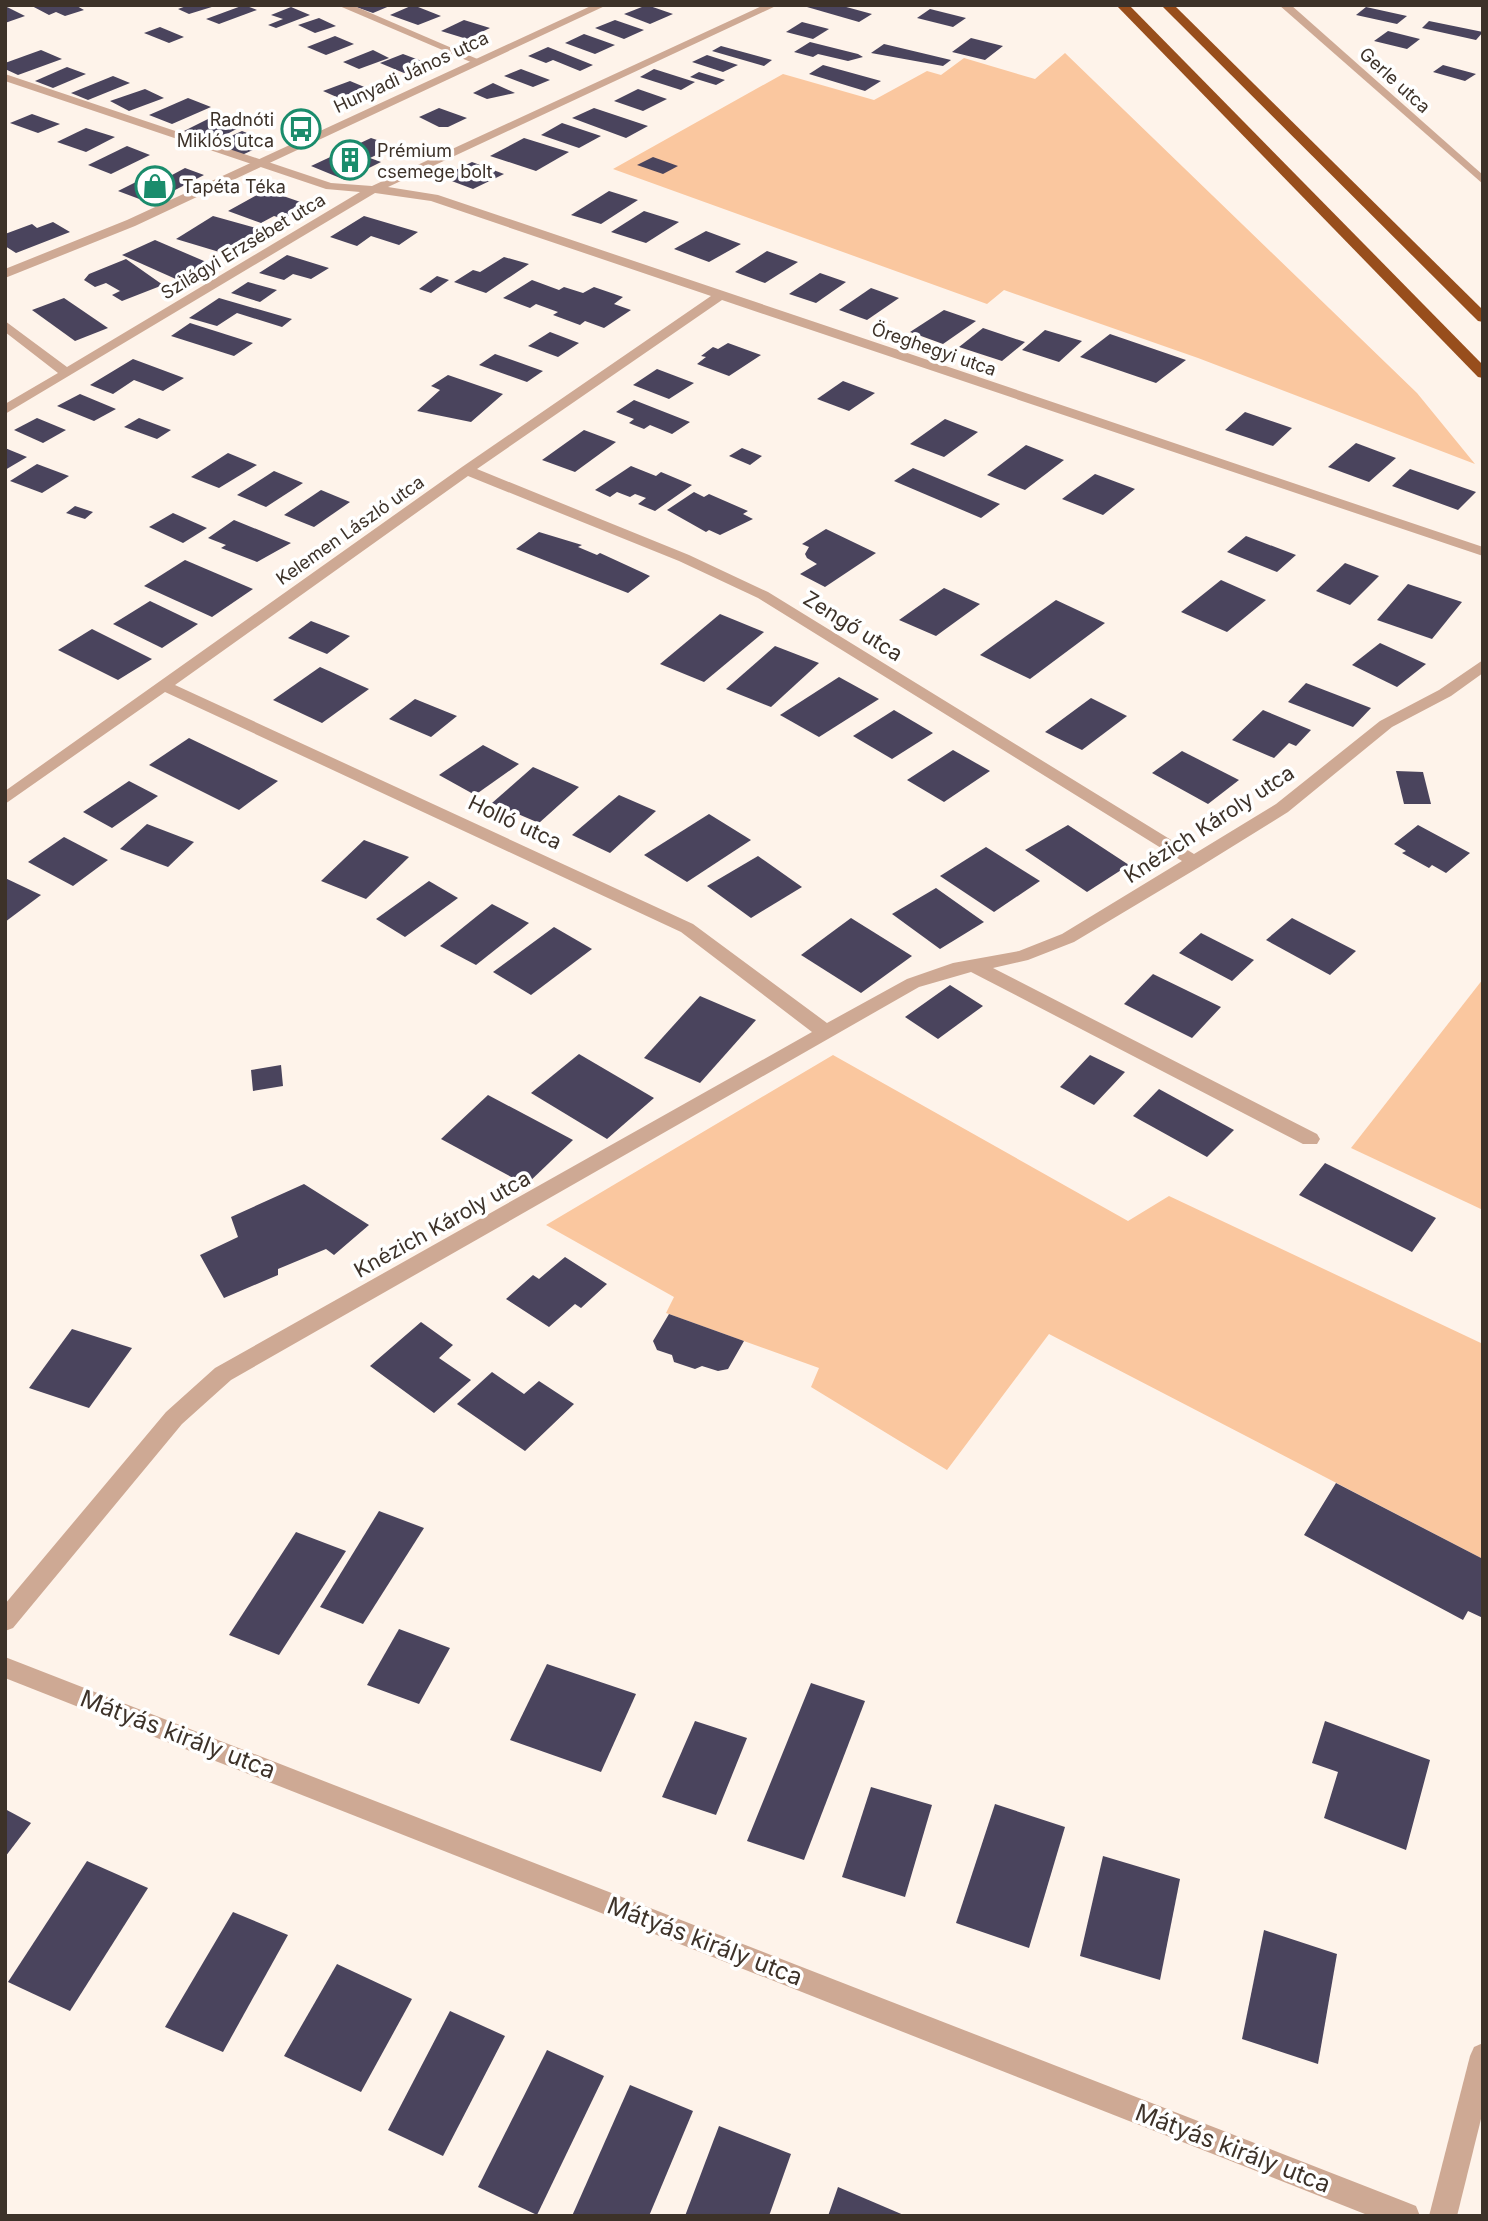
<svg xmlns="http://www.w3.org/2000/svg" width="1488" height="2221" font-family="Inter,sans-serif">
<style>
.green{fill:#fac79f}
.building{fill:#4a445d}
.lines{fill:none;stroke-linecap:round;stroke-linejoin:round}
.minor{fill:#cea994;fill-rule:evenodd}
.tertiary{fill:#cea994;fill-rule:evenodd}
.motorway{fill:#984e1c;fill-rule:evenodd}
.labels{text-anchor:middle;dominant-baseline:central;stroke-width:7;stroke-linejoin:round;paint-order:stroke}
.far-street-label{font-size:18px;fill:#3d3229;stroke:#fff}
.far-poi-label{font-size:18px;fill:#3d3229;stroke:#fff;text-anchor:start}
.street-label{font-size:21px;fill:#3d3229;stroke:#fff}
.near-street-label{font-size:24px;fill:#3d3229;stroke:#fff}
</style>
<rect width="100%" height="100%" fill="#fef3ea"/>
<!-- green -->
<g class="green">
<polygon points="1065,53 1417,393 1475,464 1198,358 1004,290 987,304 613,169 783,74 874,100 927,71 941,75 964,58 1035,79"/>
<polygon points="1483,979 1483,1210 1351,1148"/>
<polygon points="833,1055 1128,1221 1169,1196 1483,1344 1483,1559 1049,1334 947,1470 811,1387 819,1368 666,1313 674,1297 546,1225"/>
</g>
<!-- building -->
<g class="building">
<polygon points="30,5 75,5 84,10 65,16 56,12 49,15"/>
<polygon points="189,5 215,5 215,6 189,14 178,9"/>
<polygon points="244,5 257,10 219,24 206,19"/>
<polygon points="361,5 392,5 373,13 356,7"/>
<polygon points="413,5 441,16 418,25 390,15"/>
<polygon points="647,5 673,14 650,24 624,14"/>
<polygon points="810,5 839,5 872,14 859,22 807,7"/>
<polygon points="5,6 25,16 5,23"/>
<polygon points="291,7 310,15 276,28 268,25 283,19 271,15"/>
<polygon points="1366,7 1407,16 1397,24 1356,15"/>
<polygon points="930,9 966,18 953,27 917,18"/>
<polygon points="319,18 336,26 315,33 298,25"/>
<polygon points="464,20 490,28 467,39 441,31"/>
<polygon points="615,20 644,30 624,39 595,28"/>
<polygon points="1429,21 1483,32 1476,40 1422,28"/>
<polygon points="802,22 829,29 813,39 786,32"/>
<polygon points="160,27 184,37 169,43 144,33"/>
<polygon points="1388,31 1420,39 1407,49 1374,41"/>
<polygon points="584,34 615,45 595,54 565,43"/>
<polygon points="335,36 354,44 326,55 307,47"/>
<polygon points="971,38 1003,46 985,60 952,52"/>
<polygon points="810,42 858,54 863,57 848,61 818,54 813,57 794,52"/>
<polygon points="884,44 951,60 943,66 871,53"/>
<polygon points="721,46 772,60 764,66 712,51"/>
<polygon points="548,47 593,65 580,71 553,60 546,63 528,56"/>
<polygon points="41,50 62,59 18,75 5,69 5,63"/>
<polygon points="373,50 389,58 359,69 343,62"/>
<polygon points="403,54 427,63 404,73 380,63"/>
<polygon points="707,55 738,65 723,72 692,62"/>
<polygon points="823,65 881,81 865,91 809,74"/>
<polygon points="1443,65 1476,74 1465,81 1433,72"/>
<polygon points="67,67 86,74 53,88 35,81"/>
<polygon points="521,69 550,80 533,87 504,76"/>
<polygon points="654,69 695,82 681,90 640,77"/>
<polygon points="699,72 725,80 716,85 690,77"/>
<polygon points="113,76 130,83 88,100 71,93"/>
<polygon points="350,81 374,91 348,102 323,91"/>
<polygon points="493,83 515,93 487,99 473,93"/>
<polygon points="145,89 164,98 129,111 110,101"/>
<polygon points="638,89 667,99 643,111 614,101"/>
<polygon points="188,98 211,107 172,124 149,115"/>
<polygon points="439,108 467,118 448,127 439,127 419,117"/>
<polygon points="594,108 648,126 626,138 572,118"/>
<polygon points="32,114 60,124 38,133 10,123"/>
<polygon points="214,116 244,125 214,141 184,131"/>
<polygon points="562,123 601,136 579,148 541,135"/>
<polygon points="86,128 115,137 86,152 57,142"/>
<polygon points="242,131 270,142 242,155 214,144"/>
<polygon points="371,138 395,146 370,158 381,162 345,180 311,166"/>
<polygon points="524,138 569,152 536,171 490,156"/>
<polygon points="127,146 150,155 111,174 88,165"/>
<polygon points="653,157 678,166 663,174 637,165"/>
<polygon points="472,162 504,174 473,189 441,177"/>
<polygon points="185,168 204,175 150,203 118,191 146,177 159,182"/>
<polygon points="266,190 309,205 284,219 274,216 261,223 228,211"/>
<polygon points="609,191 638,200 601,224 571,215"/>
<polygon points="644,211 679,222 646,243 611,232"/>
<polygon points="213,216 263,230 226,254 176,239"/>
<polygon points="364,216 418,232 399,245 371,236 357,246 330,237"/>
<polygon points="53,222 70,232 16,253 5,246 5,234 32,224 37,228"/>
<polygon points="706,231 741,244 709,262 674,249"/>
<polygon points="155,240 211,264 178,280 122,255"/>
<polygon points="767,251 798,262 765,283 735,272"/>
<polygon points="287,255 329,268 311,279 293,274 284,280 259,273"/>
<polygon points="504,257 529,264 486,293 454,282 473,270 480,272"/>
<polygon points="126,259 163,285 122,301 112,295 120,291 106,283 95,287 84,280 89,274"/>
<polygon points="820,273 846,282 816,303 789,294"/>
<polygon points="437,276 449,280 431,293 419,289"/>
<polygon points="532,280 559,290 564,287 583,293 594,287 623,297 614,304 631,310 604,328 585,321 580,325 553,315 558,312 536,304 530,308 503,298"/>
<polygon points="248,282 277,290 260,302 231,293"/>
<polygon points="871,288 899,298 867,320 839,310"/>
<polygon points="64,298 108,328 75,341 32,310"/>
<polygon points="219,298 292,319 282,327 237,313 217,326 189,318"/>
<polygon points="944,310 976,321 943,344 910,332"/>
<polygon points="190,323 253,343 234,356 171,336"/>
<polygon points="983,328 1025,342 1002,361 959,347"/>
<polygon points="1045,330 1082,341 1059,362 1022,350"/>
<polygon points="550,332 579,343 558,357 528,346"/>
<polygon points="1110,334 1186,360 1156,383 1080,357"/>
<polygon points="728,343 761,355 729,376 697,364 706,357 701,356 713,347 718,349"/>
<polygon points="495,354 543,371 527,382 479,365"/>
<polygon points="133,359 184,378 163,391 134,380 113,394 90,385"/>
<polygon points="657,369 694,383 669,399 633,385"/>
<polygon points="448,375 503,394 471,422 417,411 440,390 431,386"/>
<polygon points="843,381 875,393 849,411 817,399"/>
<polygon points="80,394 116,409 94,421 57,406"/>
<polygon points="634,400 690,422 672,434 650,425 644,429 629,423 634,419 616,412"/>
<polygon points="1245,412 1292,428 1273,446 1225,430"/>
<polygon points="37,418 66,430 43,443 14,430"/>
<polygon points="139,418 171,430 157,439 124,427"/>
<polygon points="945,419 978,432 944,457 910,444"/>
<polygon points="584,430 616,442 575,472 542,460"/>
<polygon points="1356,443 1396,458 1369,482 1328,467"/>
<polygon points="1026,445 1064,460 1025,490 987,475"/>
<polygon points="5,448 27,457 5,470"/>
<polygon points="742,448 762,456 750,465 729,456"/>
<polygon points="228,453 257,465 219,488 191,477"/>
<polygon points="37,464 69,476 42,493 10,481"/>
<polygon points="631,466 656,476 661,472 692,485 655,511 638,504 646,498 635,494 630,497 617,492 610,497 595,490"/>
<polygon points="913,468 1000,504 981,518 894,481"/>
<polygon points="1410,469 1476,492 1458,510 1392,486"/>
<polygon points="274,471 303,483 266,507 237,495"/>
<polygon points="1095,474 1135,489 1103,515 1062,499"/>
<polygon points="321,490 350,502 314,527 284,515"/>
<polygon points="694,492 704,497 709,494 748,511 743,514 753,519 720,535 709,530 706,532 667,510"/>
<polygon points="75,506 93,512 85,519 66,513"/>
<polygon points="173,513 207,528 183,543 149,527"/>
<polygon points="234,520 291,543 257,562 221,548 226,545 208,538"/>
<polygon points="826,529 876,553 825,587 800,574 817,564 807,558 805,554 809,547 802,544"/>
<polygon points="539,532 582,545 578,547 597,555 600,553 650,576 628,593 516,549"/>
<polygon points="1246,536 1296,555 1277,572 1227,552"/>
<polygon points="185,560 253,589 212,617 144,586"/>
<polygon points="1345,563 1379,576 1350,605 1316,591"/>
<polygon points="1221,580 1266,600 1227,632 1181,612"/>
<polygon points="1408,584 1462,602 1432,639 1377,620"/>
<polygon points="944,588 980,604 936,636 899,620"/>
<polygon points="1056,600 1105,623 1030,679 980,655"/>
<polygon points="150,601 198,624 162,648 113,624"/>
<polygon points="720,614 764,632 704,682 660,664"/>
<polygon points="311,621 350,636 327,654 288,638"/>
<polygon points="92,629 152,659 118,680 58,650"/>
<polygon points="1380,643 1426,664 1397,687 1352,665"/>
<polygon points="775,646 819,663 771,707 726,689"/>
<polygon points="320,667 369,689 322,723 273,700"/>
<polygon points="839,677 879,699 819,737 780,715"/>
<polygon points="1306,683 1371,708 1353,727 1288,702"/>
<polygon points="1091,698 1127,716 1082,750 1045,732"/>
<polygon points="415,699 457,716 431,737 389,719"/>
<polygon points="894,710 933,733 892,759 853,736"/>
<polygon points="1263,710 1311,730 1296,746 1289,743 1274,758 1232,740"/>
<polygon points="189,738 278,781 239,810 149,765"/>
<polygon points="483,745 519,764 475,795 439,775"/>
<polygon points="953,750 990,771 944,802 907,780"/>
<polygon points="1182,751 1239,780 1208,804 1152,773"/>
<polygon points="533,767 579,787 539,823 492,803"/>
<polygon points="1396,771 1423,772 1431,804 1404,804"/>
<polygon points="129,781 158,796 112,828 83,812"/>
<polygon points="619,795 656,811 610,853 572,835"/>
<polygon points="709,814 751,840 687,882 644,855"/>
<polygon points="147,824 194,842 168,867 120,849"/>
<polygon points="1068,825 1129,865 1087,892 1025,850"/>
<polygon points="1418,825 1470,853 1446,873 1432,865 1429,868 1402,853 1406,851 1394,844"/>
<polygon points="64,837 108,860 73,886 28,862"/>
<polygon points="364,840 409,857 366,899 321,881"/>
<polygon points="986,847 1040,881 994,912 940,876"/>
<polygon points="758,856 802,887 751,918 707,886"/>
<polygon points="5,878 41,895 5,922"/>
<polygon points="429,881 458,898 405,937 376,919"/>
<polygon points="936,888 984,922 940,949 892,914"/>
<polygon points="492,904 529,923 476,965 440,946"/>
<polygon points="851,918 912,956 861,993 801,955"/>
<polygon points="1292,918 1356,951 1330,975 1266,940"/>
<polygon points="554,927 592,949 531,995 493,972"/>
<polygon points="1201,933 1254,960 1232,981 1179,953"/>
<polygon points="1153,974 1221,1007 1192,1038 1124,1004"/>
<polygon points="950,985 983,1006 938,1039 905,1017"/>
<polygon points="700,996 756,1020 700,1083 644,1058"/>
<polygon points="579,1054 654,1098 607,1139 531,1093"/>
<polygon points="1090,1055 1125,1072 1094,1105 1060,1087"/>
<polygon points="281,1065 283,1086 253,1091 251,1070"/>
<polygon points="1159,1089 1234,1130 1207,1157 1133,1116"/>
<polygon points="488,1095 573,1140 526,1185 441,1139"/>
<polygon points="1325,1163 1436,1218 1412,1252 1299,1195"/>
<polygon points="304,1184 369,1225 334,1255 326,1249 278,1269 278,1275 224,1298 200,1255 238,1237 231,1217"/>
<polygon points="565,1257 607,1284 581,1308 575,1304 549,1327 506,1299 533,1275 539,1279"/>
<polygon points="669,1314 744,1341 728,1369 718,1371 702,1366 695,1369 674,1362 672,1355 657,1350 653,1341"/>
<polygon points="421,1322 453,1345 439,1358 471,1380 434,1413 370,1366"/>
<polygon points="72,1329 132,1348 89,1408 29,1388"/>
<polygon points="492,1372 524,1394 539,1381 574,1404 525,1451 457,1404"/>
<polygon points="1336,1483 1483,1559 1483,1618 1468,1611 1463,1620 1304,1535"/>
<polygon points="379,1511 424,1528 363,1624 320,1607"/>
<polygon points="296,1532 346,1551 279,1655 229,1635"/>
<polygon points="399,1629 450,1648 419,1704 367,1685"/>
<polygon points="547,1664 636,1694 601,1772 510,1740"/>
<polygon points="811,1683 865,1701 804,1860 747,1841"/>
<polygon points="695,1721 747,1738 716,1815 662,1797"/>
<polygon points="1325,1721 1430,1760 1406,1850 1324,1818 1338,1772 1312,1763"/>
<polygon points="871,1787 932,1805 905,1897 842,1877"/>
<polygon points="995,1804 1065,1827 1029,1948 956,1923"/>
<polygon points="5,1809 31,1823 5,1857"/>
<polygon points="1103,1856 1180,1879 1160,1980 1080,1956"/>
<polygon points="87,1861 148,1888 70,2011 8,1982"/>
<polygon points="233,1912 288,1935 223,2052 165,2027"/>
<polygon points="1264,1930 1337,1954 1318,2064 1242,2039"/>
<polygon points="337,1964 412,1999 361,2092 284,2056"/>
<polygon points="450,2011 505,2036 443,2156 388,2130"/>
<polygon points="547,2050 604,2076 537,2215 478,2187"/>
<polygon points="630,2085 693,2111 649,2216 572,2216"/>
<polygon points="719,2126 791,2154 769,2216 685,2216"/>
<polygon points="838,2187 906,2216 828,2216"/>
</g>
<g class="lines">
<!-- minor -->
<g class="minor">
<polygon points="337,5 352,5 482,61 473,63"/>
<path d="M 764,5 L 778,5 L 388,187 L 438,195 L 1483,547 L 1483,556 L 722,300 L 477,469 L 689,555 L 768,592 L 1194,854 L 1276,804 L 1380,721 L 1439,690 L 1483,660 L 1483,673 L 1451,696 L 1392,727 L 1288,812 L 1201,866 L 1074,942 L 1028,960 L 993,968 L 1317,1134 L 1320,1139 L 1317,1144 L 1303,1144 L 971,972 L 919,987 L 231,1380 L 182,1424 L 13,1628 L 5,1631 L 5,1604 L 166,1412 L 215,1368 L 812,1032 L 681,932 L 165,692 L 5,804 L 5,791 L 462,467 L 711,296 L 431,201 L 375,193 L 5,414 L 5,404 L 58,373 L 5,332 L 5,321 L 67,367 L 360,192 L 326,189 L 5,81 L 5,74 L 331,183 L 372,186 ZM 468,476 L 679,561 L 758,598 L 1182,861 L 1062,934 L 1019,951 L 953,963 L 907,979 L 827,1023 L 693,924 L 175,685 Z"/>
<polygon points="1279,5 1291,5 1483,175 1483,184"/>
<polygon points="5,1657 1406,2202 1416,2206 1420,2216 1370,2216 5,1678"/>
<polygon points="1483,2043 1483,2111 1457,2216 1429,2216 1470,2056 1474,2047"/>
</g>
<!-- tertiary -->
<polygon class="tertiary" points="593,5 607,5 135,226 5,278 5,269 127,220"/>
<!-- motorway -->
<g class="motorway">
<polygon points="1116,5 1129,5 1483,365 1483,378 1478,377"/>
<polygon points="1161,5 1174,5 1483,310 1483,322 1478,321"/>
</g>
</g>
<!-- icons -->
<defs>
<g id="bus-ring" transform="scale(2.0125)"><circle r="9.5" fill="#fff" stroke="#1a8c6c" stroke-width="1.5"/><path d="M-5-6H5V4H4V6H2V4H-2V6H-4V4H-5ZM-3.5-4V0h7V-4ZM-3.5 1.2v1.5H-2V1.2ZM2 1.2v1.5H3.5V1.2Z" fill="#1a8c6c"/></g>
<g id="building-ring" transform="scale(2.0125)"><circle r="9.5" fill="#fff" stroke="#1a8c6c" stroke-width="1.5"/><path d="M-4-6H4V6H1V3H-1V6H-4ZM-2.5-4.3h1.7v1.8h-1.7ZM.8-4.3h1.7v1.8H.8ZM-2.5-1h1.7V.8h-1.7ZM.8-1h1.7V.8H.8Z" fill="#1a8c6c"/></g>
<g id="shop-ring" transform="scale(2.0125)"><circle r="9.5" fill="#fff" stroke="#1a8c6c" stroke-width="1.5"/><path d="M-5-2.5h2.3a2.7 3.5 0 0 1 5.4 0H5L5.5 6h-11ZM-1.5-2.5h3a1.5 2.3 0 0 0-3 0Z" fill="#1a8c6c"/></g>
</defs>
<g fill-rule="evenodd">
<use href="#bus-ring" x="301" y="129"/>
<use href="#building-ring" x="350" y="160"/>
<use href="#shop-ring" x="155" y="186"/>
</g>
<g class="labels">
<!-- far-street labels -->
<g class="far-street-label">
<text transform="translate(411 72) rotate(-25)">Hunyadi János utca</text>
<text transform="translate(1395 80) rotate(42)">Gerle utca</text>
<text transform="translate(243 246) rotate(-31)">Szilágyi Erzsébet utca</text>
<text transform="translate(934 349) rotate(19)">Öreghegyi utca</text>
<text transform="translate(350 530) rotate(-35)">Kelemen László utca</text>
</g>
<!-- far-poi labels -->
<g class="far-poi-label">
<text x="274" y="119" text-anchor="end">Radnóti<tspan x="274" dy="21">Miklós utca</tspan></text>
<text x="377" y="150">Prémium<tspan x="377" dy="21">csemege bolt</tspan></text>
<text x="182" y="186">Tapéta Téka</text>
</g>
<!-- street labels -->
<g class="street-label">
<text transform="translate(853 626) rotate(32)">Zengő utca</text>
<text transform="translate(515 822) rotate(25)">Holló utca</text>
<text transform="translate(1209 824) rotate(-33)">Knézich Károly utca</text>
<text transform="translate(442 1224) rotate(-29)">Knézich Károly utca</text>
</g>
<!-- near-street labels -->
<g class="near-street-label">
<text transform="translate(178 1734) rotate(21)">Mátyás király utca</text>
<text transform="translate(705 1941) rotate(21)">Mátyás király utca</text>
<text transform="translate(1233 2148) rotate(21)">Mátyás király utca</text>
</g>
</g>
<!-- border -->
<rect width="1488" height="2221" fill="none" stroke="#3d3229" stroke-width="14"/>
</svg>
